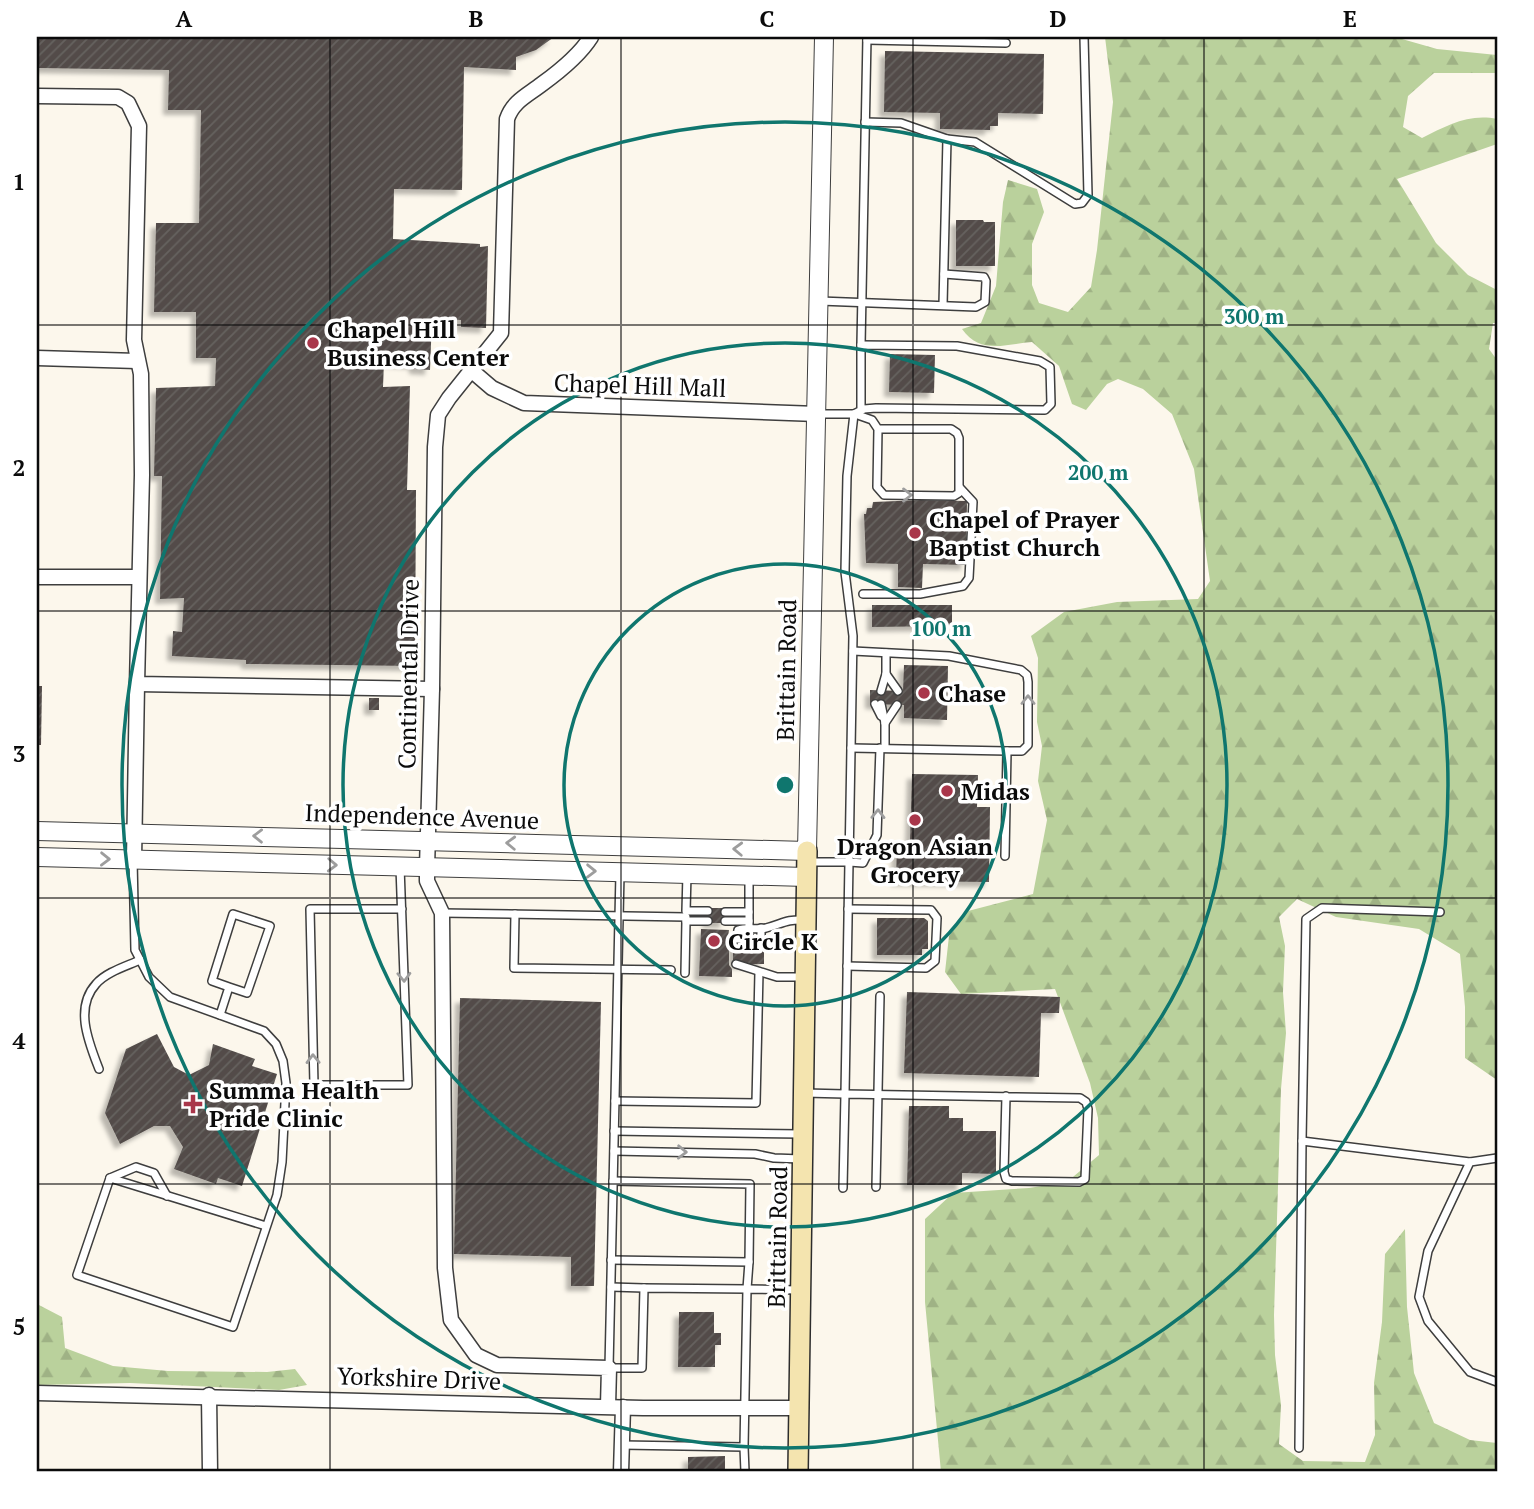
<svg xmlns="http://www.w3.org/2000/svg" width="1534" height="1509" font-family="'PT Serif',serif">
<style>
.forest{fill:url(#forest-firs)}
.building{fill:url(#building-hatch);filter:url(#shadow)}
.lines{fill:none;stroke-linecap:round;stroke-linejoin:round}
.service-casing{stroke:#3e3e3e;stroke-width:10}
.minor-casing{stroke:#3e3e3e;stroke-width:17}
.tertiary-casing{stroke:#3e3e3e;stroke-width:20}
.secondary-casing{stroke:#2d2d2d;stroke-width:22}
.service{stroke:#fff;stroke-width:7}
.minor{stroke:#fff;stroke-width:14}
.tertiary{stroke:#fff;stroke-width:18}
.secondary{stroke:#f4e4af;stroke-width:19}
.oneway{stroke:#9d9d9d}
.grid{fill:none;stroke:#0b0b0b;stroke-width:2;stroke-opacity:0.55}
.ring{fill:none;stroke:#0f766e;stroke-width:3.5}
.poi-dot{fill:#a9364a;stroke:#fff;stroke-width:2.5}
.labels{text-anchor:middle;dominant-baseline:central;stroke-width:7;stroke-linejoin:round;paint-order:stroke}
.poi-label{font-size:24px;font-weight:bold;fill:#0b0b0b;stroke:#fff;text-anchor:start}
.street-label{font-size:24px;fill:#0b0b0b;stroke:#fff}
.centre{fill:#0f766e;stroke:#fff;stroke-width:3.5}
.ring-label{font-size:21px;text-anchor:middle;font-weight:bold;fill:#0f766e;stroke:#fff;stroke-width:7;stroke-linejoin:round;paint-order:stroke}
.neatline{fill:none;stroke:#0b0b0b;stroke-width:2.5}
.grid-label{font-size:23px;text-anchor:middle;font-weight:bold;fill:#0b0b0b}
</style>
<defs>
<pattern id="forest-firs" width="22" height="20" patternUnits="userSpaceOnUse" patternTransform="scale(1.75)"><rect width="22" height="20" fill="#bad19c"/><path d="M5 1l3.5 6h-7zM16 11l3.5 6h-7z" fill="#9fb285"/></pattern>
<pattern id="building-hatch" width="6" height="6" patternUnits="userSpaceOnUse" patternTransform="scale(1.75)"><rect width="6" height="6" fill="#524c49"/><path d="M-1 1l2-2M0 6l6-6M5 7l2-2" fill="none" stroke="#66615f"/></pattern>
<filter id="shadow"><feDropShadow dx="-5" dy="5" stdDeviation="2" flood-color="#0004"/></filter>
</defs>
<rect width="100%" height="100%" fill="#fcf7ec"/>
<!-- forest -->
<g class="forest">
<path d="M 1105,37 L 1395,37 L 1437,49 L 1497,55 L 1497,73 L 1434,73 L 1408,96 L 1403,127 L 1422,138 C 1446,126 1469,113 1497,119 L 1497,144 L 1397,179 L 1436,243 L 1468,275 L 1497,290 L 1497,323 L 1493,323 L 1489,349 L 1497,360 L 1497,1080 L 1465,1058 L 1465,1007 L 1460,954 L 1419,929 L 1336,917 L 1297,899 L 1279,917 L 1285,946 L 1283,992 L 1286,1033 L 1281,1089 L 1274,1315 L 1275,1355 L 1281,1405 L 1279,1444 L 1303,1461 L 1365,1462 L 1375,1435 L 1374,1383 L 1382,1322 L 1385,1254 L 1405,1229 L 1407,1307 L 1414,1373 L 1434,1423 L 1470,1440 L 1497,1443 L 1497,1472 L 941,1472 L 925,1302 L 925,1219 L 953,1193 L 1029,1188 L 1067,1182 L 1099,1155 L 1098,1118 L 1090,1083 L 1055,989 L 961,994 L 945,972 L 949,936 L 968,911 L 1033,894 L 1047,820 L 1038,781 L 1042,746 L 1037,722 L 1038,658 L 1031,636 L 1064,612 L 1117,602 L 1198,599 L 1210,581 L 1194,469 L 1172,414 L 1143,389 L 1118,379 L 1107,384 L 1086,410 L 1072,404 L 1059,366 L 1032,342 C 1005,344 980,355 962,329 L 981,323 L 996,286 L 1003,202 L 1008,180 L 1037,189 L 1044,212 L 1032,244 L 1032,285 L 1039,303 L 1068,312 L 1091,287 L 1097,250 L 1113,102 Z"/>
<polygon points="37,1304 62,1317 65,1348 113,1366 168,1371 267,1372 295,1369 307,1385 279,1390 130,1383 37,1385"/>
</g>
<!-- building -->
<g class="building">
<polygon points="37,37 554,37 536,50 516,57 516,70 464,67 462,190 394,189 393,239 480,244 480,247 488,246 486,328 461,327 461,320 432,318 430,370 414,369 414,364 384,362 383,387 410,386 407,490 416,490 415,666 246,664 246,660 172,656 173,631 182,632 184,598 160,599 162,476 154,476 156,388 215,386 216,358 196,358 196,312 154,312 156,223 199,223 201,110 168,110 169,70 37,68"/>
<polygon points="885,51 1044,54 1043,114 998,113 998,126 990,126 990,130 940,129 940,113 884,112"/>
<polygon points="956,220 983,220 984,222 995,222 995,266 956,266"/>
<polygon points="890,354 935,355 934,393 889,392"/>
<polygon points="921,500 967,501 966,565 923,564 922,588 898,587 898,564 866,563 864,514 866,514 867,508 872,508 873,502"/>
<polygon points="872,605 952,605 952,626 872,627"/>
<polygon points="904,665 948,666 947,720 904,718 904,705 870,704 870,690 903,691"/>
<polygon points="37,686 42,686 41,745 37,745"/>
<rect x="369" y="698" width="10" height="12"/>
<polygon points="912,774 978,775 977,807 990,807 989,882 896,881 897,841 910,842"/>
<polygon points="708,908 725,908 725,923 707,923"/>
<polygon points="877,918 924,918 928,921 928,949 922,949 922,955 877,955"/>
<polygon points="701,929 729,930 728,937 733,942 729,945 729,965 732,969 732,977 699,976"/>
<rect x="733" y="939" width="31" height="25"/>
<polygon points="907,992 1060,997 1059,1013 1041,1013 1039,1077 904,1073"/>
<polygon points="460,998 601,1002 594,1286 571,1286 571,1257 454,1254"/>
<polygon points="157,1034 174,1067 189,1075 209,1065 213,1044 255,1059 252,1066 277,1074 242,1186 218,1178 216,1184 174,1169 183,1147 170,1126 154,1126 120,1144 105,1113 126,1049"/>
<polygon points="909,1106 949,1106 949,1118 963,1118 963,1131 996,1131 996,1174 962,1173 962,1185 907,1185"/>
<polygon points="679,1312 714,1312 714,1333 721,1333 721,1345 715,1345 715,1367 678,1367"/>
<polygon points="725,1456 725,1472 688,1472 688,1457"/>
</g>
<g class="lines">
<!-- service casing -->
<g class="service-casing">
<g id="service">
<polyline points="867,40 1006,43"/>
<polyline points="865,122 901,123 947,139 943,305"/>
<polyline points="947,139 975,142 1075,204 1082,203 1088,195 1084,37"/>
<polyline points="820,301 976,307 985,302 986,281 984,277 944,274"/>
<polyline points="861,345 867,37"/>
<polyline points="817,414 854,414 847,476 845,572 853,636 849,862 863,863 877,835 880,748"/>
<polyline points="854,414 864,409 876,408 1045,410 1051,404 1050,367 1040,361 957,346 861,345 861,410"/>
<polyline points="855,414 872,420 878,429 877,487 884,495 954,496 959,493 959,438 957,433 951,429 878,429"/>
<polyline points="863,594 920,594 963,586 969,578 973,502 960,488"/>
<polyline points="853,651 949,656 1021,670 1027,675 1028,682 1028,745 1022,751 1007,751"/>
<polyline points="886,674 898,691"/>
<polyline points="881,691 886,674 886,653"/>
<polyline points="875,704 881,716"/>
<polyline points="881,704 885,723 885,748"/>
<polyline points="885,723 897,705"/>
<polyline points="851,748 1007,751 1005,856"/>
<polyline points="133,860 135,950 149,977 170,997 264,1031 276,1044 283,1061 286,1083 282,1162 277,1195 233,1327 77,1275 110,1178 266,1226"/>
<polyline points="400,867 408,1085 314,1085 310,909 402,909"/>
<polyline points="620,873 609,1368 642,1368 644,1288 747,1289 749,1262"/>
<polyline points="687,874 686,911 708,911"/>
<polyline points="725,912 749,912"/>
<polyline points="442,913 686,917"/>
<polyline points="515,914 514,968 671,970"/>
<polyline points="686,919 686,921 708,921"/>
<polyline points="725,921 749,921"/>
<polyline points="761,928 761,939"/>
<path d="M 737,939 L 738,930 C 747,927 757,930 766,928 C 782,924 786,919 804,920"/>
<polyline points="749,940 749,877"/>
<polyline points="736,964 777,977 804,977"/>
<polyline points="847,966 926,968 935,961 937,918 931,910 848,909"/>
<polyline points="685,973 686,921"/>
<polyline points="220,1015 229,987 247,993 270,926 233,914 212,981 229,987"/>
<path d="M 99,1069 C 89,1043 74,1008 96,984 C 106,972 127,966 140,960"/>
<polyline points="805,1093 845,1094 849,862 810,862"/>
<polyline points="615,1101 756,1103 759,972"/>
<polyline points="614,1131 800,1134"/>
<polyline points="1302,1141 1306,919 1322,908 1440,912"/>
<polyline points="614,1151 755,1154 774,1158 801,1159"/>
<polyline points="1497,1158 1470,1162 1428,1251 1419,1297 1428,1321 1470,1372 1497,1382"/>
<polyline points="110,1178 136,1167 154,1173 167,1196"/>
<polyline points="876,1187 880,996"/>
<polyline points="843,1188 845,1094 1080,1098 1086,1102 1088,1109 1085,1179 1079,1182 1012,1181 1006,1179 1004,1172 1006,1096"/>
<polyline points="611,1260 749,1262 750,1184 613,1181"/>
<polyline points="611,1287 644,1288"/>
<polyline points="622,1445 744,1447 747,1289 798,1290"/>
<polyline points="744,1447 745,1472"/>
<polyline points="1299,1448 1302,1141 1470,1162"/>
</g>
</g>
<!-- minor casing -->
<g class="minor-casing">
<g id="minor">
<path d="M 591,37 C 579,56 560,71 542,84 C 528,95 513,101 507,119 L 501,333 L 449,398 L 438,415 L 435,447 L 432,689 L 427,868 L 427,881 L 442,913 L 445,1268 L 451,1320 L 476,1355 L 497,1365 L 609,1368 L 608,1406"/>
<polyline points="37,96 118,97 128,103 139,126 134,340 141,374 142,475 137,684 432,689"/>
<polyline points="37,358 137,361"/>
<polyline points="471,370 492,388 524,403 817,414"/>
<polyline points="37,577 139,577"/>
<polyline points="134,860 137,684"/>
<polyline points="37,1393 643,1408 801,1408"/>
<polyline points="209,1395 210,1472"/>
<polyline points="621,1472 623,1407"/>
</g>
</g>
<!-- tertiary casing -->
<g class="tertiary-casing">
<g id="tertiary">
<polyline points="37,831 807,851 824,37"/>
<polyline points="37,857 806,877"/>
</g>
</g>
<!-- secondary casing -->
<g class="secondary-casing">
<polyline id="secondary" points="798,1472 807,851"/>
</g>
<!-- service -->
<use href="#service" class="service"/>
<!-- minor -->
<use href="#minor" class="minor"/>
<!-- tertiary -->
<use href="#tertiary" class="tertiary"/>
<!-- secondary -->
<use href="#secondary" class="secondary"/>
</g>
<!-- one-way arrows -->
<defs><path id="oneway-chevron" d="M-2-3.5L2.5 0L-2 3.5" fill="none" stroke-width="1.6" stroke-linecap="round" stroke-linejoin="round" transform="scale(1.75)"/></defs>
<g class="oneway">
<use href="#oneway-chevron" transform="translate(907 495)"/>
<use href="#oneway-chevron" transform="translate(1028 700) rotate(-90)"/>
<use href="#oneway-chevron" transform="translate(878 814) rotate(-89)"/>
<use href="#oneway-chevron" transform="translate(258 836) rotate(-179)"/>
<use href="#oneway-chevron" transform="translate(511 843) rotate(-178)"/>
<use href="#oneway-chevron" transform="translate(738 849) rotate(-178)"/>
<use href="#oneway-chevron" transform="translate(105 859) rotate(1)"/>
<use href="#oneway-chevron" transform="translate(332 865) rotate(2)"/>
<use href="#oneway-chevron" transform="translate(591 871) rotate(1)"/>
<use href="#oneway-chevron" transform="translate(404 977) rotate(88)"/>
<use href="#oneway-chevron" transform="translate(313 1059) rotate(-91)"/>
<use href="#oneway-chevron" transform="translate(682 1152) rotate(1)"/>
</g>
<!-- grid -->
<path class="grid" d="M 330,37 L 330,1472M 621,37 L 621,1472M 913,37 L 913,1472M 1204,37 L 1204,1472M 37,325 L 1497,325M 37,611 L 1497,611M 37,898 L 1497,898M 37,1184 L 1497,1184"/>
<!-- distance rings -->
<g class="ring">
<circle cx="785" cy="785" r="221"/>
<circle cx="785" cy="785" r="442"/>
<circle cx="785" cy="785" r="663"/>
</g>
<!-- markers -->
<g class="poi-dot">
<circle cx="313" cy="343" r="7"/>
<circle cx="915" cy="533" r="7"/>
<circle cx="924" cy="693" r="7"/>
<circle cx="947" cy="791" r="7"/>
<circle cx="915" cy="820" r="7"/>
<circle cx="714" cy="941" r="7"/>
<path d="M189.5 1093.5h7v7h7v7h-7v7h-7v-7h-7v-7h7z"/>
</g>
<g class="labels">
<!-- poi labels -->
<g class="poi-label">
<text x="327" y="329">Chapel Hill<tspan x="327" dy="28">Business Center</tspan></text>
<text x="929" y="519">Chapel of Prayer<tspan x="929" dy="28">Baptist Church</tspan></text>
<text x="938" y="693">Chase</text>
<text x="961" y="791">Midas</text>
<text x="915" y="846" text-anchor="middle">Dragon Asian<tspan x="915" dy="28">Grocery</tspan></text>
<text x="728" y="941">Circle K</text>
<text x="209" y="1090">Summa Health<tspan x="209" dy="28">Pride Clinic</tspan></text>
</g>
<!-- street labels -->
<g class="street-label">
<text transform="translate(640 385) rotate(2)">Chapel Hill Mall</text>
<text transform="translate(786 670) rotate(-89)">Brittain Road</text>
<text transform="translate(408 674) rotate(-89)">Continental Drive</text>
<text transform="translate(422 816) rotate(2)">Independence Avenue</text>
<text transform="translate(777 1237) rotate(-89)">Brittain Road</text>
<text transform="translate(419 1378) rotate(2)">Yorkshire Drive</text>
</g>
</g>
<circle cx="785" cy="785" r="10" class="centre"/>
<g class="ring-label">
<text x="1254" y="324">300 m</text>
<text x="1098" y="480">200 m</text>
<text x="941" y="636">100 m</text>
</g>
<!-- border -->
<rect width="1534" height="1509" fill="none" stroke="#ffffff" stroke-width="77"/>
<rect x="38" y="38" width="1458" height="1432" class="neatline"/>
<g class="grid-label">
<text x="184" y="27">A</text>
<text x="476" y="27">B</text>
<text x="767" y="27">C</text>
<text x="1058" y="27">D</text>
<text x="1350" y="27">E</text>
<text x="19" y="190">1</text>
<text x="19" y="476">2</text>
<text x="19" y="762">3</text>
<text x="19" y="1049">4</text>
<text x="19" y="1335">5</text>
</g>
</svg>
